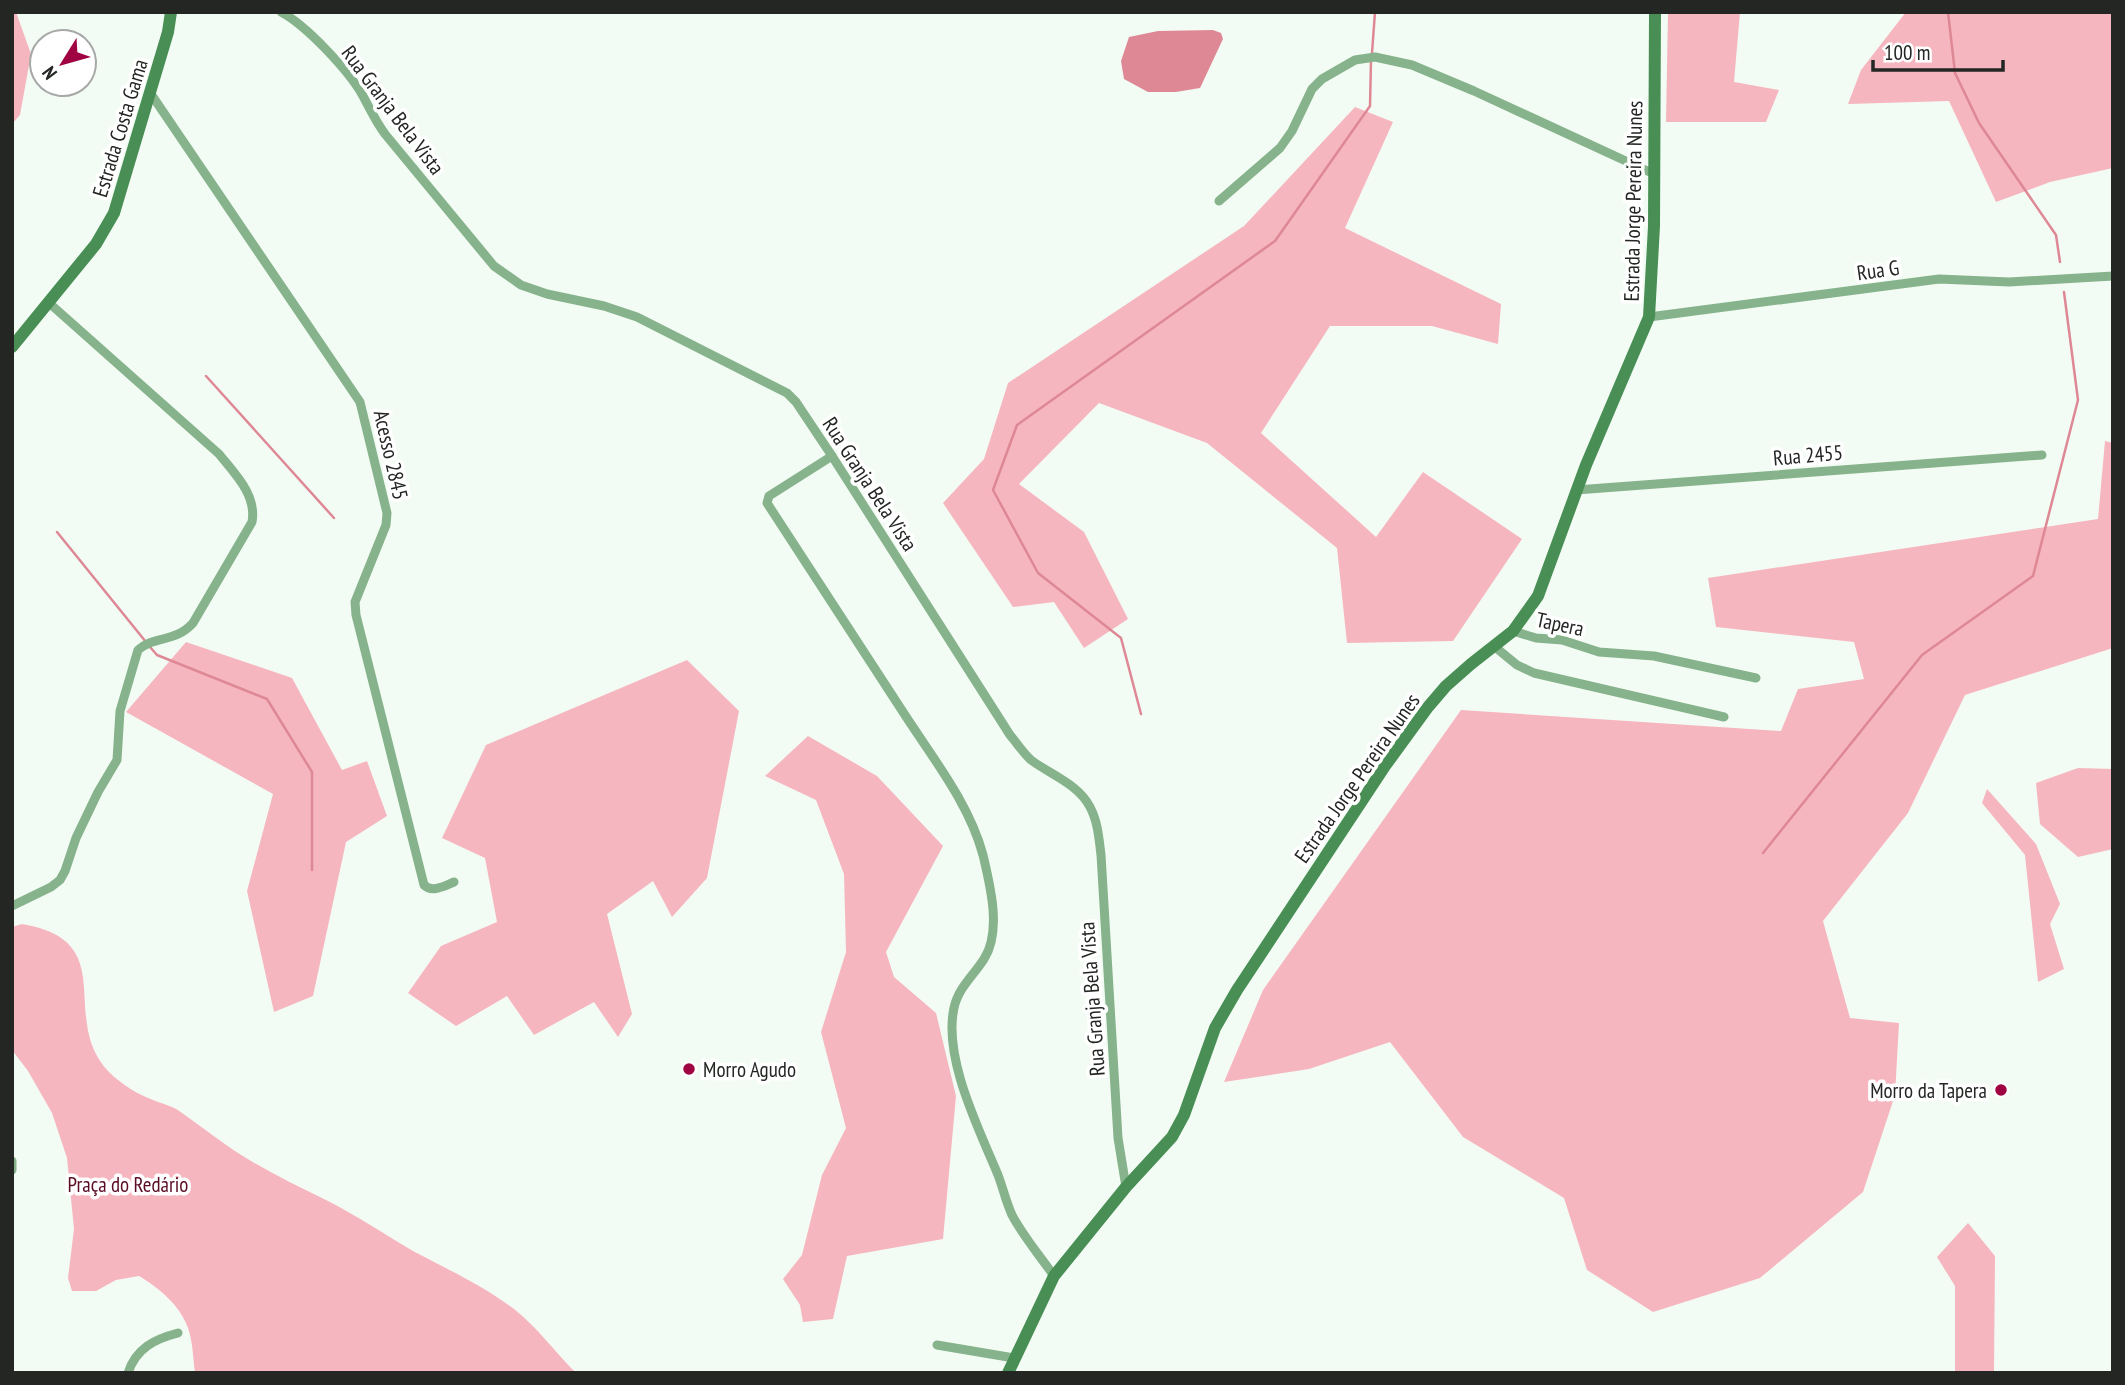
<svg xmlns="http://www.w3.org/2000/svg" width="2125" height="1385" font-family="'PT Sans Narrow',sans-serif">
<style>
.green{fill:#f6b6bf}
.water{fill:#de8896}
.lines{fill:none;stroke-linecap:round;stroke-linejoin:round}
.stream{stroke:#de8896;stroke-width:2.5}
.street{stroke:#86b38b;stroke-width:9}
.secondary{stroke:#498f55;stroke-width:12}
.poi-dot{fill:#a00341;stroke:#fff;stroke-width:2.5}
.labels{text-anchor:middle;dominant-baseline:central;stroke-width:7;stroke-linejoin:round;paint-order:stroke}
.street-label{font-size:21px;fill:#232623;stroke:#fff}
.poi-label{font-size:21px;fill:#232623;stroke:#fff;text-anchor:start}
.park-label{font-size:21px;fill:#5a0c24;stroke:#fff}
</style>
<rect width="100%" height="100%" fill="#f3fcf4"/>
<!-- green -->
<g class="green">
<polygon points="12,12 16,12 31,54 20,115 12,124"/>
<polygon points="1668,12 1740,12 1734,82 1779,90 1766,122 1666,122"/>
<polygon points="1906,12 2113,12 2113,168 2050,182 1996,202 1949,101 1848,104 1861,70"/>
<polygon points="1355,107 1393,122 1345,228 1501,304 1498,344 1432,326 1330,326 1261,433 1376,537 1423,472 1522,539 1453,641 1347,643 1337,548 1207,443 1099,403 1019,484 1084,532 1128,619 1084,648 1054,602 1013,607 943,503 984,459 1008,383 1244,226"/>
<polygon points="2105,441 2113,443 2113,648 1965,695 1908,813 1823,921 1850,1018 1899,1023 1895,1095 1863,1192 1760,1278 1653,1312 1587,1270 1564,1198 1463,1137 1390,1042 1309,1069 1224,1082 1263,990 1461,710 1781,731 1798,689 1864,679 1854,642 1716,627 1708,578 2098,519"/>
<polygon points="186,642 292,678 342,770 367,761 387,816 346,842 313,996 274,1012 247,891 273,794 126,712"/>
<polygon points="687,660 739,711 707,878 672,917 653,881 607,914 632,1014 618,1037 594,1002 534,1035 507,996 456,1026 408,993 441,946 497,922 485,858 442,838 486,745"/>
<polygon points="808,736 877,776 943,846 886,952 894,977 936,1013 956,1096 943,1239 847,1256 833,1319 803,1322 800,1305 783,1279 802,1255 822,1175 846,1128 821,1032 846,952 844,874 816,800 765,776"/>
<polygon points="2078,768 2113,769 2113,849 2078,857 2040,824 2036,783"/>
<polygon points="1987,789 2036,844 2060,904 2050,924 2064,969 2038,982 2025,855 1982,803"/>
<path d="M 22,924 C 123,941 57,1018 109,1072 C 121,1084 137,1094 153,1100 C 163,1104 173,1106 182,1113 C 201,1126 218,1140 238,1153 C 266,1171 296,1185 326,1200 C 356,1215 384,1234 413,1251 C 447,1269 482,1285 514,1309 C 537,1327 555,1352 576,1373 L 195,1373 C 193,1359 193,1342 188,1328 C 180,1305 159,1288 139,1276 L 116,1280 L 96,1291 L 72,1291 L 68,1278 L 74,1229 L 67,1158 L 52,1113 L 28,1071 L 12,1050 L 12,927 Z"/>
<polygon points="1968,1223 1995,1256 1994,1373 1955,1373 1955,1286 1937,1257"/>
</g>
<!-- water -->
<polygon class="water" points="1213,30 1221,33 1223,39 1200,88 1176,92 1148,92 1124,79 1121,61 1129,37 1158,31"/>
<g class="lines">
<!-- stream -->
<g class="stream">
<polyline points="1948,12 1955,73 1979,123 2056,235 2060,262"/>
<polyline points="1372,53 1375,12"/>
<polyline points="206,376 334,518"/>
<polyline points="57,532 146,642"/>
<polyline points="150,647 157,655 267,699 312,772 312,870"/>
<polyline points="1141,714 1121,638 1038,573 993,490 1017,425 1275,241 1370,106 1371,60"/>
<polyline points="1763,853 1922,655 2033,576 2078,400 2064,292"/>
</g>
<!-- street -->
<g class="street">
<path d="M 281,12 C 306,25 349,71 363,96 C 370,109 376,122 385,134 L 494,266 L 521,285 L 547,294 L 604,306 L 637,317 L 787,393 L 796,402 L 832,456 L 1010,735 C 1017,743 1023,753 1031,760 C 1051,775 1078,784 1090,807 C 1098,822 1099,839 1101,855 L 1118,1138 L 1126,1187"/>
<path d="M 151,94 L 360,402 L 387,513 L 386,525 L 355,602 L 356,615 L 424,885 C 432,893 444,886 454,882"/>
<polyline points="1219,201 1280,148 1292,131 1312,89 1322,79 1355,60 1375,57 1412,65 1474,91 1654,174"/>
<polyline points="1649,317 1939,279 2009,282 2113,276"/>
<path d="M 832,456 L 769,496 L 767,503 C 813,573 858,643 903,712 C 932,757 969,803 983,855 C 990,885 1002,931 984,959 C 974,975 958,988 954,1008 C 943,1058 979,1129 998,1175 C 1003,1188 1006,1202 1012,1215 C 1023,1236 1040,1256 1054,1276"/>
<polyline points="1576,490 2042,455"/>
<polyline points="1513,631 1536,638 1562,640 1599,652 1654,656 1756,678"/>
<polyline points="1495,647 1517,665 1534,673 1724,717"/>
<path d="M 12,906 L 51,887 L 60,880 L 65,871 L 76,838 L 98,792 L 117,760 L 120,711 L 138,650 C 155,635 175,643 193,623 L 252,522 C 257,495 235,474 219,454 L 48,302"/>
<polyline points="12,1161 12,1170"/>
<polyline points="937,1345 1014,1358"/>
<path d="M 128,1373 C 136,1348 155,1339 178,1333"/>
</g>
<!-- secondary -->
<g class="secondary">
<polyline points="12,347 96,244 114,213 168,32 171,12"/>
<polyline points="1008,1373 1054,1276 1126,1187 1172,1137 1184,1115 1215,1028 1237,990 1385,766 1428,707 1446,686 1471,664 1513,631 1538,596 1586,465 1649,317 1654,226 1655,12"/>
</g>
</g>
<!-- markers -->
<g class="poi-dot">
<circle cx="689" cy="1069" r="7"/>
<circle cx="2001" cy="1090" r="7"/>
</g>
<g class="labels">
<!-- street labels -->
<g class="street-label">
<text transform="translate(393 110) rotate(53)">Rua Granja Bela Vista</text>
<text transform="translate(120 128) rotate(-73)">Estrada Costa Gama</text>
<text transform="translate(1633 201) rotate(-89)">Estrada Jorge Pereira Nunes</text>
<text transform="translate(1878 270) rotate(-8)">Rua G</text>
<text transform="translate(391 455) rotate(77)">Acesso 2845</text>
<text transform="translate(1808 455) rotate(-5)">Rua 2455</text>
<text transform="translate(870 484) rotate(57)">Rua Granja Bela Vista</text>
<text transform="translate(1560 624) rotate(12)">Tapera</text>
<text transform="translate(1357 778) rotate(-55)">Estrada Jorge Pereira Nunes</text>
<text transform="translate(1092 999) rotate(-94)">Rua Granja Bela Vista</text>
</g>
<!-- poi labels -->
<g class="poi-label">
<text x="703" y="1069">Morro Agudo</text>
<text x="1987" y="1090" text-anchor="end">Morro da Tapera</text>
</g>
<!-- park labels -->
<g class="park-label">
<text x="128" y="1184">Praça do Redário</text>
</g>
</g>
<!-- border -->
<rect width="2125" height="1385" fill="none" stroke="#232623" stroke-width="28"/>
<!-- north arrow -->
<g transform="translate(63 63) rotate(233)"><circle r="33" fill="#ffffff" stroke="#a7a8a7" stroke-width="2"/>
<path d="M0-5L12 26L0 18L-12 26Z" fill="#a00341"/>
<text y="-10" font-size="19" font-weight="bold" text-anchor="middle" fill="#232623">N</text>
</g>
<!-- scale -->
<path d="M1873 60v10h130v-10" fill="none" stroke="#232623" stroke-width="3.5"/>
<text x="1884" y="60" font-size="21" fill="#232623" stroke="#ffffff" stroke-width="5" paint-order="stroke">100 m</text>
</svg>
